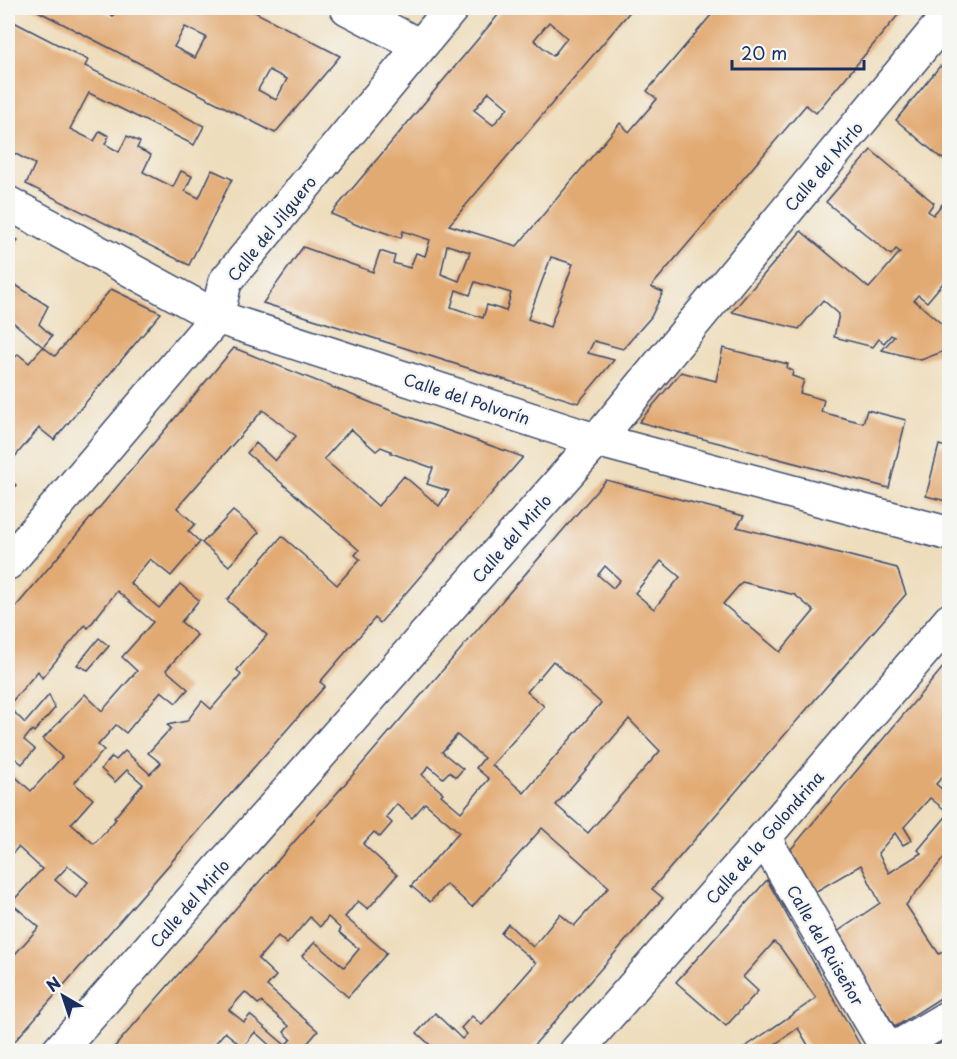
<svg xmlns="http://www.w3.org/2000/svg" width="957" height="1059" font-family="'Playpen Sans',sans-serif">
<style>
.building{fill:#e2aa73;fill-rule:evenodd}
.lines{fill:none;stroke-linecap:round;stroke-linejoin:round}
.street-casing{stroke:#3b496c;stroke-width:36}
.street{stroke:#fff;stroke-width:33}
.labels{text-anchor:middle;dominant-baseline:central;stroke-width:5;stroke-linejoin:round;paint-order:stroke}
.street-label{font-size:16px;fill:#1b2f5e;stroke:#f6f6f2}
</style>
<rect width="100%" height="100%" fill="#f6f6f2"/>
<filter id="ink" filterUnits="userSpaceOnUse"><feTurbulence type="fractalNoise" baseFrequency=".0167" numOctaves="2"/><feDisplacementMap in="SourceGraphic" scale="12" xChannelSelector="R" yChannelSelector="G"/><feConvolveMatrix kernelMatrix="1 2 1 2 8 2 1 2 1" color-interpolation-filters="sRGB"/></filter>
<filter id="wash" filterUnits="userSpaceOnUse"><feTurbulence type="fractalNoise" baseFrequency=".008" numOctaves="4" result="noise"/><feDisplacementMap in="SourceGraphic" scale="24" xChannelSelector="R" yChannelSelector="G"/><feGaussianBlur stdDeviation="1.35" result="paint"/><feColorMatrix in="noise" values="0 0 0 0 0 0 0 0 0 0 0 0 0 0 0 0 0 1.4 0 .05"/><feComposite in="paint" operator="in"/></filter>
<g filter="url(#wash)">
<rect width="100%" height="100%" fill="#eeddbc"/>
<g id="blocks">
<!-- building -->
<g class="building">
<path d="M 32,8 L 97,8 L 113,16 L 117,8 L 247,8 L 340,56 L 275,133 ZM 185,27 L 206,37 L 195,58 L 174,47 ZM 269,70 L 287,79 L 276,100 L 258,90 Z"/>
<path d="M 504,8 L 633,8 L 449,225 L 517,246 L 620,123 L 629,132 L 657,99 L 647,91 L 717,8 L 904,8 L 816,113 L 806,105 L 651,287 L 663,292 L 651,317 L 623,349 L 594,341 L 588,353 L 614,360 L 578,403 L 263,303 L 303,247 L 373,272 L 380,251 L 395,256 L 393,263 L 410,268 L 416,253 L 425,256 L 430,240 L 403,231 L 401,238 L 362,225 L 362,227 L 331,214 ZM 549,22 L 567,38 L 553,56 L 534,40 ZM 489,92 L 508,108 L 493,125 L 474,110 ZM 447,245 L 470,252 L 459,281 L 441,274 ZM 551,257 L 573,264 L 550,327 L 528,319 ZM 475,282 L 511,293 L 506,311 L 487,305 L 483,318 L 451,307 L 456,290 L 470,295 Z"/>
<polygon points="8,19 88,60 85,66 204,126 194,145 89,93 70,129 94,141 100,131 109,136 105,144 119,152 127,136 140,142 137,148 151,155 143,172 173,187 181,171 192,176 185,191 199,198 212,170 232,179 189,265 26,184 35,164 8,150"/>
<polygon points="940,66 950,74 950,161 941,158 896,120"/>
<polygon points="871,150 934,203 928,211 933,215 950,195 950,288 943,283 927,302 918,295 914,300 950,331 950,349 921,360 882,350 894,337 891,335 884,343 879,339 873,347 834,337 839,314 823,300 799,329 732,312 801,231 869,288 878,278 900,252 896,249 891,255 826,202"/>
<polygon points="8,234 18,240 8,258"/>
<polygon points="8,280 48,306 39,324 52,336 43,347 8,318"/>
<polygon points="111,289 161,313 54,440 39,428 8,465 8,366 18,354 29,363 43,347 55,356"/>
<path d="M 234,348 L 392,411 L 523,457 L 380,623 L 375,618 L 320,682 L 325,686 L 8,1049 L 8,959 L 9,961 L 39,927 L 11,903 L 42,869 L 18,847 L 8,859 L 8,770 L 31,791 L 62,757 L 43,739 L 85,694 L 102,711 L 137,671 L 122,657 L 153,622 L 117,591 L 88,628 L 85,625 L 42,678 L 38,671 L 8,706 L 8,616 ZM 263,410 L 296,436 L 275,461 L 256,443 L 247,453 L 359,550 L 355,555 L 360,559 L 337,585 L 282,536 L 227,600 L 267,635 L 237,670 L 241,675 L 211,709 L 202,701 L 187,721 L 167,725 L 171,728 L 148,753 L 161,763 L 150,774 L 125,751 L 116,760 L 112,757 L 101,769 L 115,782 L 127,770 L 143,784 L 114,818 L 116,819 L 112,824 L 94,844 L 71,824 L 93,799 L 74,783 L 104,750 L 98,745 L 116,725 L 126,733 L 161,691 L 176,703 L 188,689 L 166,670 L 197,635 L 181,622 L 199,600 L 180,584 L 159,608 L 130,583 L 150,559 L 171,576 L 200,542 L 188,531 L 195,524 L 177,508 ZM 351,429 L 376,451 L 381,447 L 391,451 L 391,453 L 433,468 L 427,484 L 449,491 L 439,506 L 404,476 L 378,506 L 324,459 ZM 68,866 L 88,882 L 76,898 L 55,880 Z"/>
<polygon points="723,348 788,364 787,368 793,371 792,376 804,380 800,393 824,400 821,412 863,423 867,410 906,420 889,488 639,422 681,372 716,381"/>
<polygon points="939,445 950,448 950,502 926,496"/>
<polygon points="8,478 16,485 8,496"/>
<path d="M 606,480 L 744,516 L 737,527 L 897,568 L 906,594 L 652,889 L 663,898 L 528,1052 L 438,1052 L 417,1033 L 435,1013 L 462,1039 L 467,1034 L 461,1028 L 472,1016 L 482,1025 L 536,963 L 501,933 L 508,924 L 533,947 L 560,914 L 574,926 L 609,887 L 542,828 L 472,907 L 446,884 L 430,902 L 411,886 L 459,832 L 425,803 L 412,818 L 397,804 L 386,817 L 392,823 L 380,837 L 374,832 L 363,844 L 397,875 L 368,909 L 358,901 L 345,917 L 387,953 L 348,997 L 302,956 L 315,942 L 344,967 L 359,949 L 339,932 L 341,929 L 328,917 L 320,927 L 310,917 L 287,944 L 278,936 L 258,959 L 276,976 L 267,986 L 318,1031 L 300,1052 L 277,1052 L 255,1032 L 243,1047 L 225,1032 L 209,1051 L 207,1049 L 205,1052 L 110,1052 L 344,785 ZM 661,561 L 680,577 L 654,609 L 635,593 ZM 605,566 L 620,580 L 613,588 L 598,575 ZM 742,582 L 795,595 L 814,611 L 780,652 L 723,604 ZM 553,661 L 601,703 L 524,793 L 492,765 L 544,706 L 527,692 ZM 629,719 L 660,751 L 588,833 L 556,805 ZM 457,735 L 484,758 L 476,768 L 489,779 L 461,812 L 441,795 L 443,793 L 422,775 L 429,766 L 443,778 L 449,772 L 456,777 L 463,769 L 442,752 ZM 245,992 L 258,1004 L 261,1002 L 289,1026 L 284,1032 L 291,1039 L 285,1045 L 250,1015 L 244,1022 L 229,1010 Z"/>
<polygon points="233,511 259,532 229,566 202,543"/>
<polygon points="99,638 109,646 88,670 77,665"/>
<path d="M 950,659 L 950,769 L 936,784 L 950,796 L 950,850 L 906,905 L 939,954 L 950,947 L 950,992 L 895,1027 L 837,932 L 880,903 L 861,865 L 815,892 L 791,849 ZM 930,798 L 949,813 L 918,850 L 921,853 L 889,873 L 878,853 L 895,833 L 903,845 L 912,840 L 904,827 Z"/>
<polygon points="49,695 55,708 34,732 32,730 24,740 35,749 22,764 11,755 8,760 8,706 25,723"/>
<polygon points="767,880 851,1029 864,1052 812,1052 798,1028 767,1050 768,1052 738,1052 816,998 780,947 774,942 743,977 758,991 726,1026 676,982"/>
<polygon points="950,1037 950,1052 925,1052"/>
</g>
</g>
</g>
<g filter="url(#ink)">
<use href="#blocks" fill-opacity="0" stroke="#3b496c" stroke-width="1.5"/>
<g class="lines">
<!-- street casing -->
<g class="street-casing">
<g id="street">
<polyline points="347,8 420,46"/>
<polyline points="8,203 217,317 582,436 950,534"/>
<polyline points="8,563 217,317 225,282 452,8"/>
<polyline points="764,838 889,1052"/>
<polyline points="58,1052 597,440 950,13"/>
<polyline points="576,1052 764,838 950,620"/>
<polyline points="889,1052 950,1016"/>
</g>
</g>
<!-- street -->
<use href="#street" class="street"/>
</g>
</g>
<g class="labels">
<!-- street labels -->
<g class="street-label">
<text transform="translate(823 166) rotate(-50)">Calle del Mirlo</text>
<text transform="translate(271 228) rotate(-51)">Calle del Jilguero</text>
<text transform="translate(467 398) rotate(18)">Calle del Polvorín</text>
<text transform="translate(511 538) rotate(-49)">Calle del Mirlo</text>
<text transform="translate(764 837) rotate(-49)">Calle de la Golondrina</text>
<text transform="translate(189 903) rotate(-49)">Calle del Mirlo</text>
<text transform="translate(826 945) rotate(60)">Calle del Ruiseñor</text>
</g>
</g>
<!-- margin -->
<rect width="957" height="1059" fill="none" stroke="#f6f6f2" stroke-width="30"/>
<!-- north arrow -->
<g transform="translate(63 996) rotate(321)" stroke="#f6f6f2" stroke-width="4.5" paint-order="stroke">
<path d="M0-4.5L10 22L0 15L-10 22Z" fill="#1b2f5e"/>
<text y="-9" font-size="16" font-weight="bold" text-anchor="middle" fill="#1b2f5e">N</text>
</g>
<!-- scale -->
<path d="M732 60v9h132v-9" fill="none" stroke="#1b2f5e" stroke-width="3"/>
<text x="741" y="60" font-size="18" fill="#1b2f5e" stroke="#f6f6f2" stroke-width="4.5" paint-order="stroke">20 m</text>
</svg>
